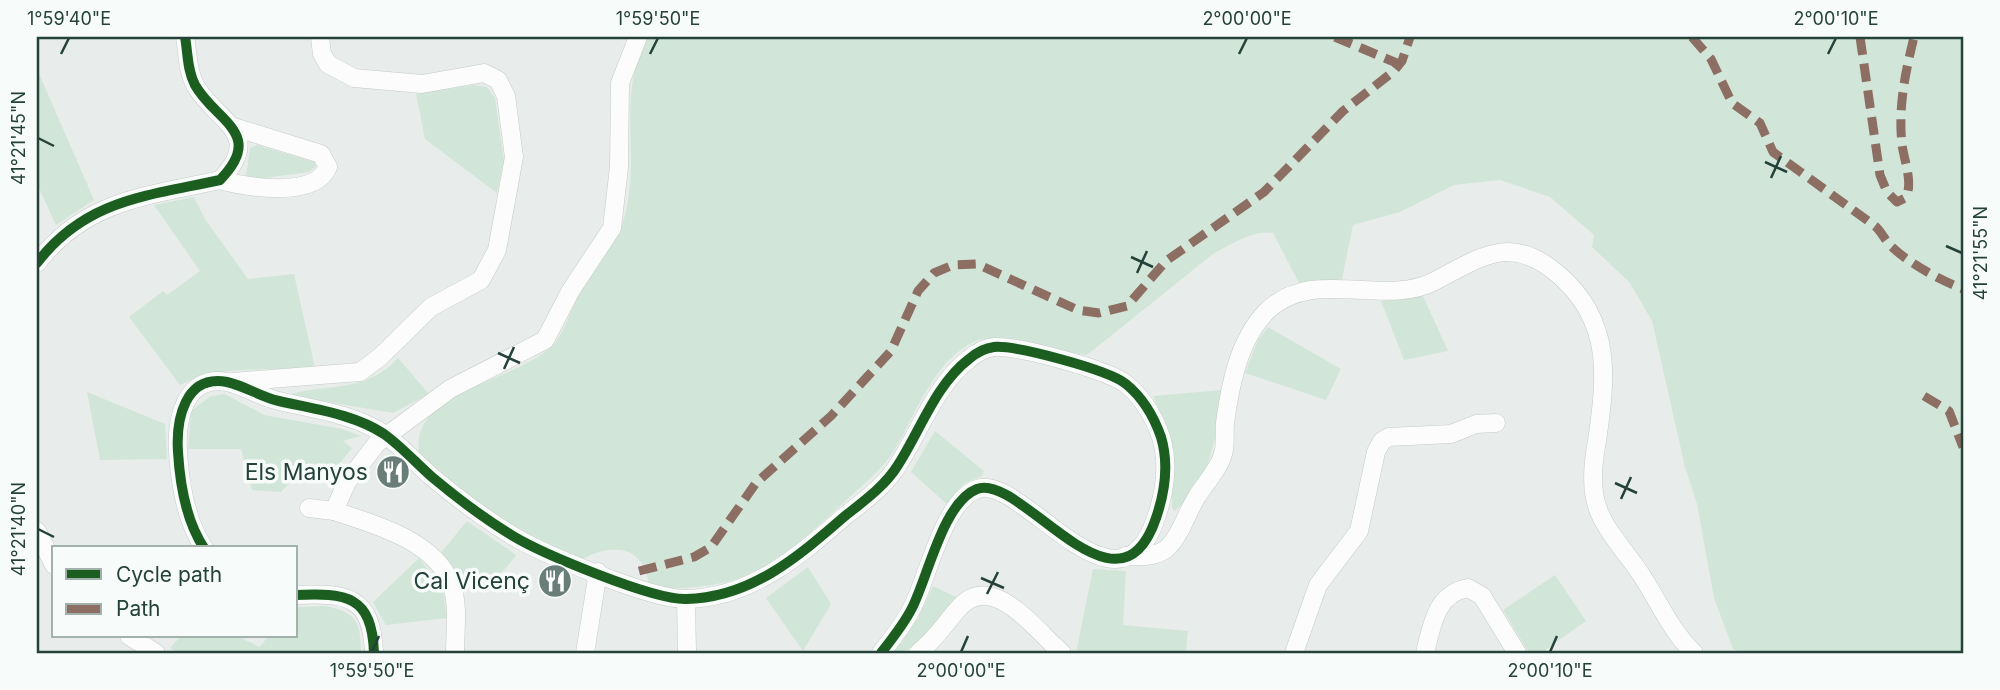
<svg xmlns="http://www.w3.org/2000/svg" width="2000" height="690" font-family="Inter,sans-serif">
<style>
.green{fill:#d1e6d8}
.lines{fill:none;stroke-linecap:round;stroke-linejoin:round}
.minor-casing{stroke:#c5cac8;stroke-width:19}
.minor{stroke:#fcfcfc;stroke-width:18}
.quiet{stroke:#8d6e63;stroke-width:9;stroke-dasharray:18 9;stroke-linecap:butt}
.cycleway-casing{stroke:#f7fbf9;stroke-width:15}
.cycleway{stroke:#1b5e20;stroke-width:10}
.ticks{fill:none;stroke:#24423a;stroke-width:2.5}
.labels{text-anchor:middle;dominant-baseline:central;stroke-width:7;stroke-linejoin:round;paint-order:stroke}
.poi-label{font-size:23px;fill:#24423a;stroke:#f7fbf9;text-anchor:end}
.neatline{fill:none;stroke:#24423a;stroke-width:2.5}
.ticks-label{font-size:18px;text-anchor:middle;fill:#24423a}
</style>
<rect width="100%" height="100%" fill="#e8edeb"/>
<!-- green -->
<g class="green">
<path d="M 646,37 L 1963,37 L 1963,653 L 1743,653 L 1733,649 L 1714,598 L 1697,504 L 1685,467 L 1652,321 L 1630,283 L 1592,247 L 1594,235 L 1550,197 L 1500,180 L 1454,185 L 1400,212 L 1353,225 L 1342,279 L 1300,285 L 1273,233 C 1252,230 1231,245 1213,254 L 1087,355 C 1061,352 998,332 976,341 C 935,359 917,411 897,446 C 884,469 861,486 842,504 C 775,566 745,592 649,588 C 646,546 614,541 581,560 L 524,536 L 430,465 L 419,453 C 410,384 530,383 559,337 C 568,322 573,304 582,289 C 596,264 618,244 625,215 C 641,152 616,104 646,37 Z"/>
<polygon points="37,69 94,200 56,225 37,184"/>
<polygon points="474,85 487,87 495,98 504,161 497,193 425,139 416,94"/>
<polygon points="257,145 314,162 316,166 309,172 251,180 246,176 250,148"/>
<path d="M 194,197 L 205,219 L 248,279 L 294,274 L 315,368 C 270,371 221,364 180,385 L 129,317 L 163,291 L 167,295 L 200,271 L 154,205 Z"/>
<polygon points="1423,296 1448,351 1404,360 1381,301"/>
<polygon points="1268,327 1341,369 1326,400 1245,373 1258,340"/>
<path d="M 398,358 L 429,394 L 393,413 L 287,395 C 326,383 365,394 398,358 Z"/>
<path d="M 1222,390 C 1216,439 1213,474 1175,511 L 1172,508 L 1172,444 L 1153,396 Z"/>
<polygon points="87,392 165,424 167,459 100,460"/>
<polygon points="225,394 264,415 342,429 361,436 343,441 352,448 339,464 291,481 281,492 252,490 241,449 188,449 191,411 211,396"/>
<polygon points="935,431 984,471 982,476 963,484 948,505 911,472"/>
<path d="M 467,521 L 516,555 C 499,579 490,584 459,587 L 440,554 Z"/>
<polygon points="419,558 443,589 447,618 386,625 373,602"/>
<polygon points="808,567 831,604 803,651 766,598"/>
<polygon points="1093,569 1126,571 1123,625 1188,631 1186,653 1076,653"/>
<polygon points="1555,575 1586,621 1541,653 1529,653 1503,610"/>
<path d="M 933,586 L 958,598 C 941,619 921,653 892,653 L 918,618 Z"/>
<path d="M 325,606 C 357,612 361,623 361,653 L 179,653 L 170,648 L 181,636 L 237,636 L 260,647 L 268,636 L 296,636 L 296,607 Z"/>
</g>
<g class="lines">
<!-- minor casing -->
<g class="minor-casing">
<g id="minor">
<path d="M 220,180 C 246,187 315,199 328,167 L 321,154 L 234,127"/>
<path d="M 37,263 C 86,199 148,196 220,180 C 266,133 215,121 195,85 C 187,70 188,53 185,37"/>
<polyline points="232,382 360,372 380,357 431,307 481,280 497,250 514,157 506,96 498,80 484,73 422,84 354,78 328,64 322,54 320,37"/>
<polyline points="309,508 334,511"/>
<polyline points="37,531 54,565"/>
<path d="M 204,548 C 186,521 180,485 178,452 C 176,421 184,374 227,382 C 245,386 261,397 279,401 C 313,409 354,414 384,434 C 401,446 416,463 432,477 C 457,498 485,519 513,536 C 543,554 653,600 686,599 C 751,598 799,556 845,516 C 864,501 885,486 898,465 C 920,431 936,384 969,359 C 976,353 985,348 994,347 C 1016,345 1109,370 1126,384 C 1142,397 1154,417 1161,437 C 1169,464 1165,492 1156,518 C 1118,631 1021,472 977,489 C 943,502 928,577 912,608 C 904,624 892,639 881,653"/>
<path d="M 1125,556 C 1138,556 1154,558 1166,549 C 1181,536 1187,511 1198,495 C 1206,482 1219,469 1223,454 C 1226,445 1224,433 1225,423 C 1230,385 1239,339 1267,311 C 1313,266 1383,308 1435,281 C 1481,257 1511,233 1559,275 C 1613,322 1606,378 1597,441 C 1593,462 1590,488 1598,509 C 1606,531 1625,551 1638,570 C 1658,599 1669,629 1694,653"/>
<path d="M 296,595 C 346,593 372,595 374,653"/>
<polyline points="686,599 687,653"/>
<polyline points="129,636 156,653"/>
<path d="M 455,653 C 455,633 459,602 451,583 C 433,540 374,524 334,511 L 347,482 L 377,443 L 450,389 L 545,340 L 571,290 L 612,228 L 619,167 L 620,83 L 638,37"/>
<polyline points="585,653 598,572"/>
<path d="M 918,653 C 936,639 943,626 958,609 C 992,569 1035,630 1062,653"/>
<polyline points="1294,653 1318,585 1359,531 1376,452 1382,441 1389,437 1451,434 1476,424 1496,423"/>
<path d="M 1425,653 C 1432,626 1435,594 1468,588 L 1482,596 L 1517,653"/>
</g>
</g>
<!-- minor -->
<use href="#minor" class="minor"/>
<!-- quiet -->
<g class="quiet">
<polyline points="1335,37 1399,64"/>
<path d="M 1692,37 L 1711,59 L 1732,103 L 1760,123 L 1773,152 L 1875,226 C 1882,232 1885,241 1892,247 C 1910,264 1940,280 1963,289"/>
<path d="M 1860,37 L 1880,175 L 1887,192 L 1897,202 L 1905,198 C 1914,186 1904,159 1902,145 C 1898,107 1905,74 1914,37"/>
<polyline points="1924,396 1949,411 1963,447"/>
<polyline points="639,571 694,557 711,547 756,483 831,416 891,351 918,291 934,273 953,265 977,264 1078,310 1099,313 1127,306 1166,261 1264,192 1343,111 1394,71 1402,61 1410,37"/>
</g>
<!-- cycleway casing -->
<g class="cycleway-casing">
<g id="cycleway">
<path d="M 37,263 C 86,199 148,196 220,180 C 266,133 215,121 195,85 C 187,70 188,53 185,37"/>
<path d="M 204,548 C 186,521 180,485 178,452 C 176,421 184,374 227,382 C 245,386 261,397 279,401 C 313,409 354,414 384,434 C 401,446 416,463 432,477 C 457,498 485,519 513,536 C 543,554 653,600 686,599 C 751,598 799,556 845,516 C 864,501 885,486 898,465 C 920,431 936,384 969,359 C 976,353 985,348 994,347 C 1016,345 1109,370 1126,384 C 1142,397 1154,417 1161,437 C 1169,464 1165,492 1156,518 C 1118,631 1021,472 977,489 C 943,502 928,577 912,608 C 904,624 892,639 881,653"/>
<path d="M 296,595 C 346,593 372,595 374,653"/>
</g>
</g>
<!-- cycleway -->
<use href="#cycleway" class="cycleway"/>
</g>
<!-- ticks -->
<path class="ticks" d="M 61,54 L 69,38M 650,54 L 658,38M 1239,54 L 1247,38M 1828,54 L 1836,38M 38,138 L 54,146M 1765,162 L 1787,172M 1771,178 L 1781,156M 1946,246 L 1962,253M 1131,257 L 1153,267M 1137,273 L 1147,251M 498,353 L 520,363M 504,369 L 514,347M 1615,483 L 1637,493M 1621,499 L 1631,477M 38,529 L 54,537M 981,578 L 1004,588M 987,594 L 998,572M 372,652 L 379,636M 961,652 L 968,636M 1550,652 L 1557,636"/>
<!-- icons -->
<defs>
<g id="restaurant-disc" transform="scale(1.75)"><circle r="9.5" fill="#697e78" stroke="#f7fbf9"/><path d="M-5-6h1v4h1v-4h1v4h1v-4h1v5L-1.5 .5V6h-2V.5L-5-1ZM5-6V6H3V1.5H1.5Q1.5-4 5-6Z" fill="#fff"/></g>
</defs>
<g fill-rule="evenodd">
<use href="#restaurant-disc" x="393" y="472"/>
<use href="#restaurant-disc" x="555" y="581"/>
</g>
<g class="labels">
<!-- poi labels -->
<g class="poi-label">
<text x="368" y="472">Els Manyos</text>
<text x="530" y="581">Cal Vicenç</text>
</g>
</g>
<!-- border -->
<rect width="2000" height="690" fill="none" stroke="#f7fbf9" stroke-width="77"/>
<!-- legend -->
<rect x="52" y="546" width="245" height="91" fill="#f7fbf9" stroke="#a3b1ad" stroke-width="2"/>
<rect x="66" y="569" width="35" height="10" fill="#1b5e20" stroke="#a3b1ad" stroke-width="2"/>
<text x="116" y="582" font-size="21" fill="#24423a">Cycle path</text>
<rect x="66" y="604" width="35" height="10" fill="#8d6e63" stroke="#a3b1ad" stroke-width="2"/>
<text x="116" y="616" font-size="21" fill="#24423a">Path</text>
<rect x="38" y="38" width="1924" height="614" class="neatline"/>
<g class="ticks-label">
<text x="69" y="25">1°59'40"E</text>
<text x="658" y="25">1°59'50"E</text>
<text x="1247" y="25">2°00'00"E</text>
<text x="1836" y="25">2°00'10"E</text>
<text transform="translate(19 138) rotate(-90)" y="6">41°21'45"N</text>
<text transform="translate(1981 253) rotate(-90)" y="6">41°21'55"N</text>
<text transform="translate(19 529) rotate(-90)" y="6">41°21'40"N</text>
<text x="372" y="677">1°59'50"E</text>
<text x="961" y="677">2°00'00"E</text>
<text x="1550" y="677">2°00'10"E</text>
</g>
</svg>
